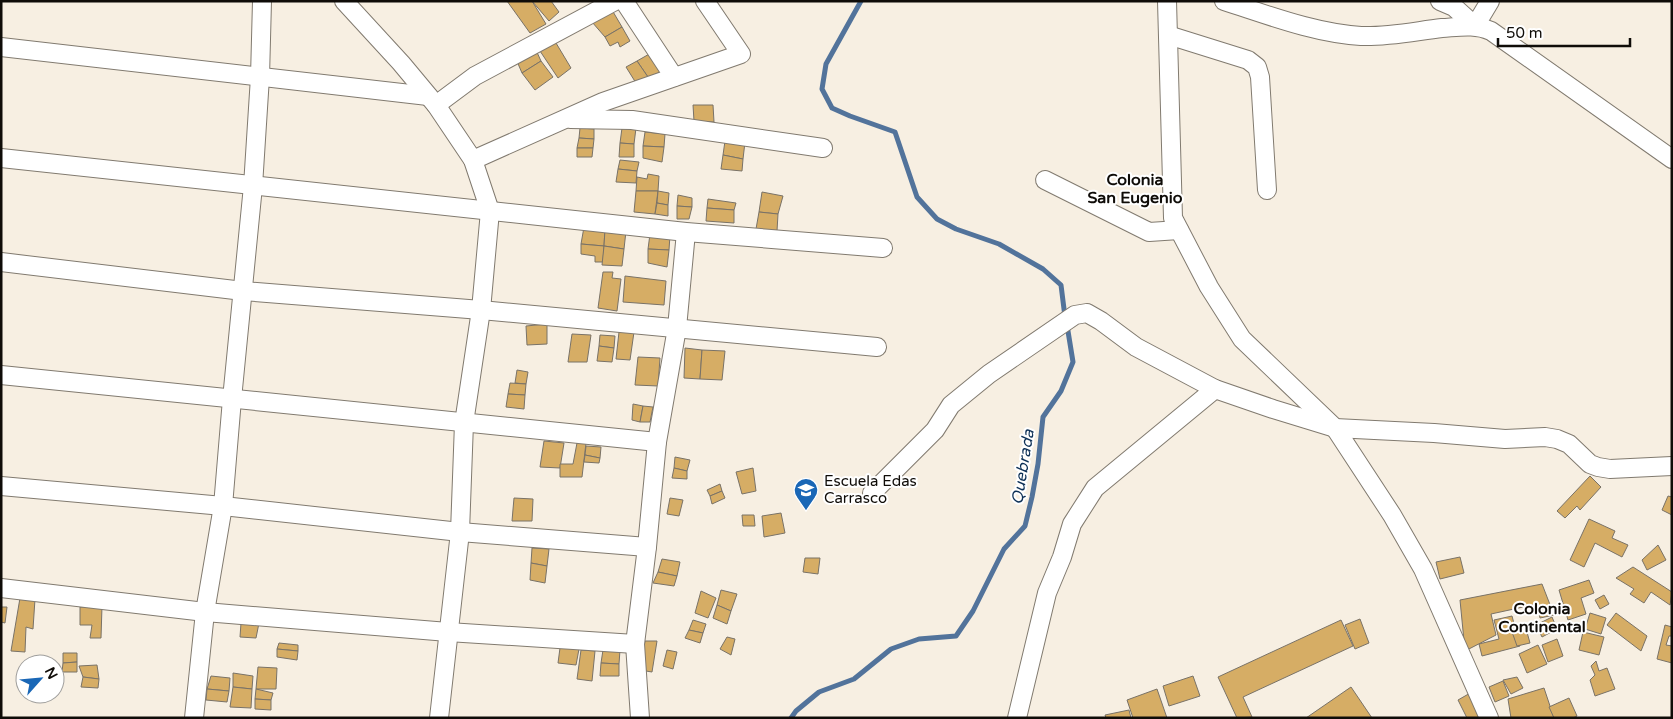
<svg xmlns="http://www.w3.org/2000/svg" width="1673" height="719" font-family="'Varela Round',sans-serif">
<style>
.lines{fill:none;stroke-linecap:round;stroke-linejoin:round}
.stream{stroke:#52739b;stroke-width:5}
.building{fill:#d6ad65;stroke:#797267}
.minor-casing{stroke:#817a6f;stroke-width:20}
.minor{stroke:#fff;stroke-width:18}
.labels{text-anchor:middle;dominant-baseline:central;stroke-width:4;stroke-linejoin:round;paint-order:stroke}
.poi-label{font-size:15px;fill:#0f0c08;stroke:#fff;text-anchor:start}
.neighbourhood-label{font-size:16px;font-weight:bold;fill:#0f0c08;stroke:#fff}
.water-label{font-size:16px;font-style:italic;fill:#0d3056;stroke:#fff}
</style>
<rect width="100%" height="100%" fill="#f7efe2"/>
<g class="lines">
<!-- stream -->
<g class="stream">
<polyline points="861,1 826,64 822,89 832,108 850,116 895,132 917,197 937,219 956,229 999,244 1043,269 1061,285 1065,317"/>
<polyline points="791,718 796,711 819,692 854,679 891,649 919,639 956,636 973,611 1004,549 1025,526 1032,497 1038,464 1043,417 1061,391 1073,362 1067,325"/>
</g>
</g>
<!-- building -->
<g class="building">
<polygon points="507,1 532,1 546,24 530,33"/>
<polygon points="532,1 551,1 559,12 549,21"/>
<polygon points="612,10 622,27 605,37 592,22"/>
<polygon points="622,27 630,41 620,47 618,42 610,46 605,37"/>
<polygon points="553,38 571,68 558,78 538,48"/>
<polygon points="535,48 541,61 522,73 516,59"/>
<polygon points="651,53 661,72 648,77 637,61"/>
<polygon points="541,61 553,77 535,90 522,73"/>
<polygon points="637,61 648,77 636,83 626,67"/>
<polygon points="693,105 713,105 714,122 694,121"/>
<polygon points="580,128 594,129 594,139 579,138"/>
<polygon points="622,128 636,128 634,144 620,143"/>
<polygon points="645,132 665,134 664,147 643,146"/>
<polygon points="579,138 594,139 593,148 577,148"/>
<polygon points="725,141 745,142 743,159 723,155"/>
<polygon points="620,143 634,144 634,157 619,157"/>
<polygon points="643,146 664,147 662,162 643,158"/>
<polygon points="577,148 593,148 592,157 577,157"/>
<polygon points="723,155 743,159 742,171 721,169"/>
<polygon points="620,160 639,162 637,171 618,169"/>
<polygon points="618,169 637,171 636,183 616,182"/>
<polygon points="648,174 659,176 658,191 636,191 637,177 647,179"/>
<polygon points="636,191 658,191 655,214 634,212"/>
<polygon points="658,191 669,193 668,205 657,203"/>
<polygon points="762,192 783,196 778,214 759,212"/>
<polygon points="678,195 692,198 692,207 677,206"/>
<polygon points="708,199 736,203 734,210 707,208"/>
<polygon points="657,203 668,205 668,216 655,214"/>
<polygon points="677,206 692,207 689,219 677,219"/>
<polygon points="707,208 734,210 734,223 706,221"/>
<polygon points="759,212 778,214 777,231 756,229"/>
<polygon points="584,227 605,229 604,246 581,244"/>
<polygon points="605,229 626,231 624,249 604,246"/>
<polygon points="650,234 670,235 669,250 648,249"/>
<polygon points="581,244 604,246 603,262 595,262 595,256 581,254"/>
<polygon points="604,246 624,249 622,266 602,265"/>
<polygon points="648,249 669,250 667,267 648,263"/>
<polygon points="603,272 613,272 612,278 621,279 617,311 598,308"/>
<polygon points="625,276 666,281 664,305 623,302"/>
<polygon points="547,324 547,344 527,345 526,326"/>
<polygon points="619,332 634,332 630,360 616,359"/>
<polygon points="572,334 591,335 587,362 568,362"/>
<polygon points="600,335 615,336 614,348 599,346"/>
<polygon points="599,346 614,348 612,362 597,361"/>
<polygon points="685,348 702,350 700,379 684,378"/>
<polygon points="702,350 725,351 722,380 700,379"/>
<polygon points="638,357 660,358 658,386 635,385"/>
<polygon points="517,370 528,372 526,384 515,383"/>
<polygon points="510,383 526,384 525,395 508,394"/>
<polygon points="508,394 525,395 524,409 506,407"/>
<polygon points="633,404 643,406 640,422 632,420"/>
<polygon points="643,406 653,407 650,422 640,422"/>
<polygon points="544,441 564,443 560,468 540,467"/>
<polygon points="577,443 586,443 582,477 560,477 560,464 573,464"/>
<polygon points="586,446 601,447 600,458 585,455"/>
<polygon points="585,455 600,458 599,463 584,462"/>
<polygon points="675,457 690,460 687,471 674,468"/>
<polygon points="674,468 687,471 687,479 672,478"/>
<polygon points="753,468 756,491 742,494 736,472"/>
<polygon points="1590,476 1601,487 1580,510 1577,506 1565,518 1557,511"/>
<polygon points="720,484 722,491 710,496 707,490"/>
<polygon points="722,491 725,498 712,504 710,496"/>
<polygon points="1668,496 1672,497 1672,515 1662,510"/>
<polygon points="514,498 533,499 532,521 512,521"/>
<polygon points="670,498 683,500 679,516 667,514"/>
<polygon points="781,513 785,533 764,537 762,516"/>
<polygon points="742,515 754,515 755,526 743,526"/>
<polygon points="1589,519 1615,531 1612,538 1628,545 1622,557 1595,543 1584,567 1570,560"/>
<polygon points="1658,545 1666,560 1647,570 1642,560"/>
<polygon points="532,548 549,549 547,566 531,563"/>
<polygon points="1460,557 1464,573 1440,579 1436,562"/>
<polygon points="805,558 820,558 818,574 803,572"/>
<polygon points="662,559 680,562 677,576 658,572"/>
<polygon points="531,563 547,566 545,583 530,580"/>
<polygon points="1633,567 1672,592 1670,605 1651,592 1644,603 1630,594 1634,589 1616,578"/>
<polygon points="658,572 677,576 674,586 653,583"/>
<polygon points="1589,580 1594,593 1581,598 1586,614 1568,620 1559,590"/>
<polygon points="1542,584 1554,615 1540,618 1537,604 1491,614 1496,635 1465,651 1460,600"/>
<polygon points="721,590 737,594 731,611 717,605"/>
<polygon points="701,591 716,598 708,618 695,613"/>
<polygon points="1604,595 1609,604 1600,609 1595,600"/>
<polygon points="20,598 35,599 33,629 26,627 25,652 11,651"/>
<polygon points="717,605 731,611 727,624 713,618"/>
<polygon points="102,606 101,638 90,638 92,625 80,625 80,607"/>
<polygon points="1,607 7,607 5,623 1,622"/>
<polygon points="1590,613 1606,618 1601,634 1585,629"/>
<polygon points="1616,613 1647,636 1641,651 1607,625"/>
<polygon points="1512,616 1520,646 1482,656 1479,644 1499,639 1494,620"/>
<polygon points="1552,617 1557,629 1542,637 1536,625"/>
<polygon points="1360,619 1369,643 1355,649 1345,625"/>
<polygon points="693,620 706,624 703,633 689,630"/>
<polygon points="1341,620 1353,646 1243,697 1252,717 1237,718 1218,677"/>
<polygon points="241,623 259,623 256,638 240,637"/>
<polygon points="1525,625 1530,643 1517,646 1511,629"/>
<polygon points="1665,625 1672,627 1672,636 1669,636 1666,645 1672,646 1672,663 1657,659"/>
<polygon points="689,630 703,633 700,643 685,638"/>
<polygon points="1583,632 1604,637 1599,655 1579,650"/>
<polygon points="727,637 735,639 731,655 720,649"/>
<polygon points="1557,639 1563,656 1548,662 1542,645"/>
<polygon points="645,641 657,641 652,672 640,670"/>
<polygon points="279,643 298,645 298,651 277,649"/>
<polygon points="1538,645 1547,664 1527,673 1519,654"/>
<polygon points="560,648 579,649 576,665 558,663"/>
<polygon points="277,649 298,651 297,660 277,657"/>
<polygon points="581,650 595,651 592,681 577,679"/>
<polygon points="603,650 620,650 619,664 601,663"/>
<polygon points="667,650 677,652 673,669 663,666"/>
<polygon points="63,653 77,653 77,662 63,663"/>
<polygon points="1596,661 1599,671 1607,668 1615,689 1595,696 1590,680 1595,675 1591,666"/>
<polygon points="77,662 77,672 62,672 63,663"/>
<polygon points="601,663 619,664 619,676 600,676"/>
<polygon points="97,665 99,679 83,677 79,666"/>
<polygon points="258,667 277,668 276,689 256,689"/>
<polygon points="233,673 253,676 252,689 233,687"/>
<polygon points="211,676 230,678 229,691 207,689"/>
<polygon points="1193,676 1200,696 1169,706 1163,686"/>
<polygon points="83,677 99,679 98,688 81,687"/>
<polygon points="1517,677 1523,688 1511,694 1503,680"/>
<polygon points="1503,681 1509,696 1495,702 1489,687"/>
<polygon points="233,687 252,689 251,708 230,707"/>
<polygon points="1351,687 1372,718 1306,718"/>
<polygon points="1544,688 1554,718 1511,718 1508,699"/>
<polygon points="207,689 229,691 227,702 206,700"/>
<polygon points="256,689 273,693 271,700 255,699"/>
<polygon points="1157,689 1167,718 1133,718 1127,700"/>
<polygon points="1472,692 1484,714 1476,718 1467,718 1458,700"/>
<polygon points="1569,698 1577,716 1573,718 1554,718 1549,707"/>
<polygon points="255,699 271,700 271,710 255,709"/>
<polygon points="1129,710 1131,718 1106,718 1105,715"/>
</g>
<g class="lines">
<!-- minor casing -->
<g class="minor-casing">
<g id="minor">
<polyline points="344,1 401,63 436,105 473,160 490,211 481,310 464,423 460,532 439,718"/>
<polyline points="624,1 674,77"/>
<polyline points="1167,1 1173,218 1209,287 1242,339 1335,428 1392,515 1423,569 1489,718"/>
<path d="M 1224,1 C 1268,15 1314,33 1361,36 C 1388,37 1416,31 1442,28 C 1459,27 1475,24 1491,31 L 1672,159"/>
<polyline points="1440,1 1454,7 1475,26"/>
<polyline points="1475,26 1490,1"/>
<polyline points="1168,35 1248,60 1257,67 1260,77 1267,190"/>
<polyline points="1,47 428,96"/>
<polyline points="436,105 475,76 615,1"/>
<polyline points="570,119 632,120 823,148"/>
<polyline points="1,158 686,232 883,248"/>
<polyline points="473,160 603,102 741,54 705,1"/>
<polyline points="1045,180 1149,232 1179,230"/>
<polyline points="1,262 243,291 481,310 877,347"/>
<polyline points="1,375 657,442"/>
<polyline points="1,486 223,506 460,532 647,547"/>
<polyline points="872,493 935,430 951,405 989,374 1075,315 1087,313 1101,321 1136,347 1215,389 1273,409 1335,428 1434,433 1505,439 1545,437 1557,439 1569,444 1590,464 1598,467 1610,469 1672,466"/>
<polyline points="1,588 205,612 448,632 635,644"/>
<polyline points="194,718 205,612 223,506 232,399 253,186 260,77 262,1"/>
<polyline points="640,718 635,644 647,547 657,442 677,328 686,232"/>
<polyline points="1017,718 1047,593 1062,557 1072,524 1095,488 1215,389"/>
</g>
</g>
<!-- minor -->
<use href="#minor" class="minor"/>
</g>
<!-- icons -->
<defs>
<g id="school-pin" transform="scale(1.25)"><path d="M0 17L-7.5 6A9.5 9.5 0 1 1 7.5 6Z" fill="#1a67b6" stroke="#fff"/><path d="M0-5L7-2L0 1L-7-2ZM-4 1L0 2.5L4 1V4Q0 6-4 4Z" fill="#fff"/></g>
</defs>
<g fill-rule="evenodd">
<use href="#school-pin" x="806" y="490"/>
</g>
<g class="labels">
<!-- poi labels -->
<g class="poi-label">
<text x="824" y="481">Escuela Edas<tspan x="824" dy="17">Carrasco</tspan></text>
</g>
<!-- neighbourhood labels -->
<g class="neighbourhood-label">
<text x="1135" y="180">Colonia<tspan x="1135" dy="18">San Eugenio</tspan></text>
<text x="1542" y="609">Colonia<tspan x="1542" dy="18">Continental</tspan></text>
</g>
<!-- water labels -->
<g class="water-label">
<text transform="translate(1023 467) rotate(-81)">Quebrada</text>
</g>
</g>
<!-- border -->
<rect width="1673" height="719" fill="none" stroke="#0f0c08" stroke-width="5"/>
<!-- north arrow -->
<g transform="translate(40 679) rotate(63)"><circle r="24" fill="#ffffff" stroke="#9f9e9c"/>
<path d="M0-4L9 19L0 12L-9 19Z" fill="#1a67b6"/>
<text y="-8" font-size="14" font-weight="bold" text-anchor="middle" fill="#0f0c08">N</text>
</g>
<!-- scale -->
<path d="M1498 38v8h132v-8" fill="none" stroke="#0f0c08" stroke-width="2.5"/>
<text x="1506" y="38" font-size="15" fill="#0f0c08" stroke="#ffffff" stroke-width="4" paint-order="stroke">50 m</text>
</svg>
